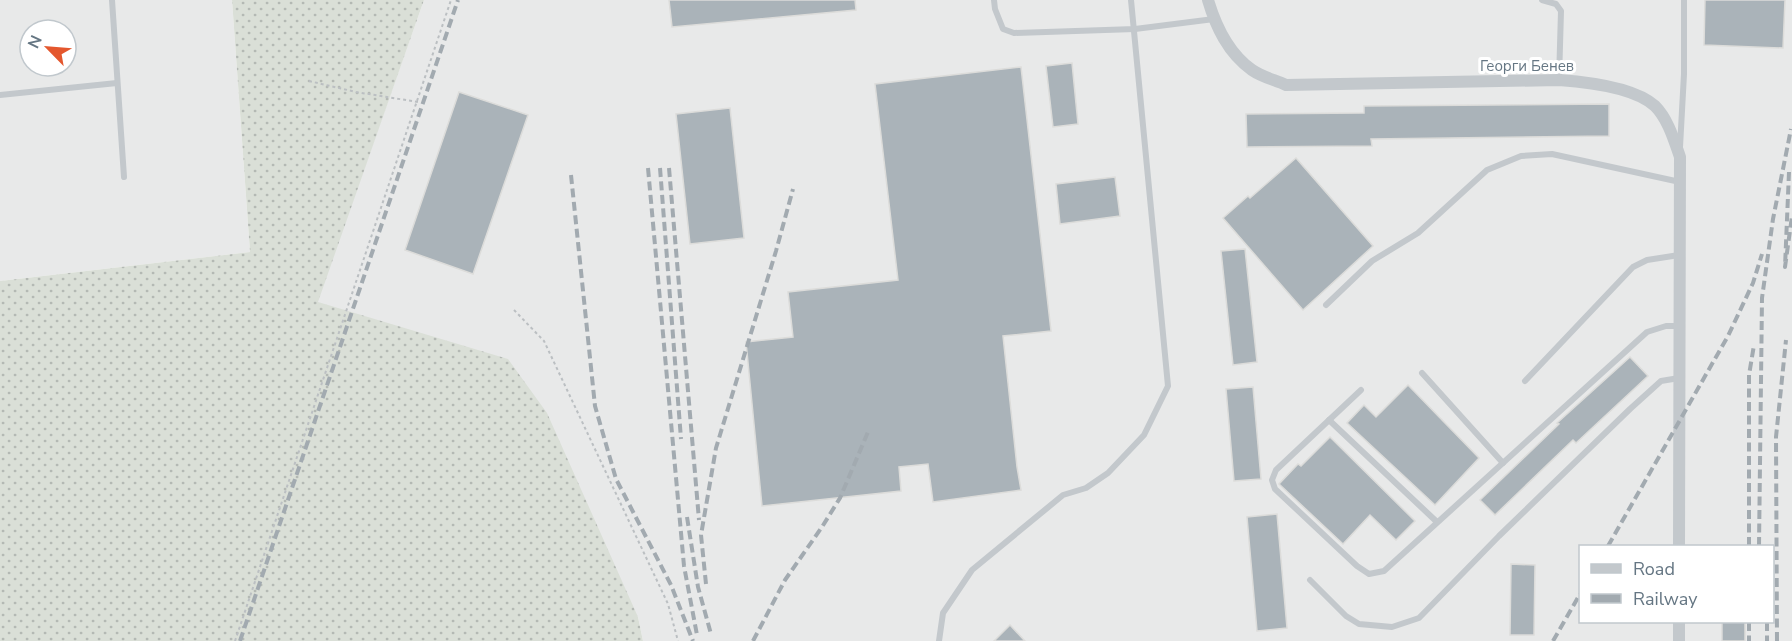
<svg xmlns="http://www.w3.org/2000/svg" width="1792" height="641" font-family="'Nunito Sans',sans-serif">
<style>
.built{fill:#e8e9e9;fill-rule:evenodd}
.grass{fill:url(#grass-dots)}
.building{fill:#aab3b9;stroke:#dcdcda;stroke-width:1.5}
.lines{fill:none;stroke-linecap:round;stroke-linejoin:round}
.path{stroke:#bbbfc2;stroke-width:2;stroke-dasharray:3 3;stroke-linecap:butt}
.service{stroke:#c3c8cc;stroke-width:6}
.minor{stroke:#c3c8cc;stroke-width:12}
.rail{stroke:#a2aab0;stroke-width:4;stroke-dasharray:9 4.5;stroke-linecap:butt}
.labels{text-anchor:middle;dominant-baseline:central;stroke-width:6;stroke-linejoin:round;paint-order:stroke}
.street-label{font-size:15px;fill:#657683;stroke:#fff}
</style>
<defs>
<pattern id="grass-dots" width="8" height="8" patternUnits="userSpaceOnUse" patternTransform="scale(1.5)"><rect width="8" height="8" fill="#dadfd7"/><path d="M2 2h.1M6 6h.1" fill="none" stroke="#b4b9b4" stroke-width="1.8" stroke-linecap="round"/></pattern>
</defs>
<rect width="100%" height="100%" fill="#fafaf8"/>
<!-- built -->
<g class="built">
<path d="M 0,0 L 232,0 L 250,252 L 0,281 ZM 30,30 L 66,30 L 66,66 L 30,66 Z"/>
<path d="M 424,0 L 1792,0 L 1792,641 L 643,641 L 638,617 L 317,302 ZM 1580,546 L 1772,546 L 1772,622 L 1580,622 Z"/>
</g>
<!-- grass -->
<polygon class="grass" points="232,0 424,0 318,302 508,359 547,413 638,617 643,641 0,641 0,281 250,252"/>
<!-- building -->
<g class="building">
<polygon points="669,0 855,0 856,10 672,27"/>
<polygon points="1705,0 1785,0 1783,48 1704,45"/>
<polygon points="1072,63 1078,124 1053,127 1046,66"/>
<polygon points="1021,67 1051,331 1003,336 1017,467 1021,490 933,502 928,464 899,467 901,491 762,506 746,342 793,337 788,292 898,280 875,84"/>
<polygon points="459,92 528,115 473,274 405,250"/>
<polygon points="1609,104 1609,136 1371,139 1372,146 1247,147 1246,114 1364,113 1364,106"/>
<polygon points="730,108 744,238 690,244 676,114"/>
<polygon points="1296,158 1373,246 1303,310 1223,218 1248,196 1250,198"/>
<polygon points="1115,177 1120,216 1060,224 1056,184"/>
<polygon points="1245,249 1257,362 1233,365 1221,251"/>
<polygon points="1630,357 1648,376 1576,443 1573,440 1495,515 1480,500 1559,424 1557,423"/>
<polygon points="1408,385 1479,458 1435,505 1347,423 1364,405 1376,417"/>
<polygon points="1253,387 1261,479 1234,481 1226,389"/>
<polygon points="1330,437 1415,521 1396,540 1370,515 1343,544 1279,484 1298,464 1301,466"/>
<polygon points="1277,514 1287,628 1257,631 1247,517"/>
<polygon points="1511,564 1535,565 1534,635 1510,635"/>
<rect x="1722" y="621" width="23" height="20"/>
<polygon points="1010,625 1025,641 994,641"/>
</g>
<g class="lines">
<!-- path -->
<g class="path">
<polyline points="309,81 356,92 418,102"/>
<polyline points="514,310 544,341 668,604 678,641"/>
<polyline points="235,641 451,0"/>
</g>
<!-- service -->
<g class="service">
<polyline points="112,0 124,177"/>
<polyline points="994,0 995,9 1003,29 1014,33 1135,29 1214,19"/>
<polyline points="1542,0 1556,4 1561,11 1559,80"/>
<polyline points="0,95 117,83"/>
<polyline points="1680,147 1684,74 1684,0"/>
<polyline points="1326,305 1372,261 1418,233 1487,170 1521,156 1552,154 1680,182"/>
<polyline points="1422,373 1503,463"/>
<polyline points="1525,381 1633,267 1647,260 1679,255"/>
<polyline points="1361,390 1276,470 1272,480 1275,489 1357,566 1369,574 1384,571 1647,332 1666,326 1679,326"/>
<polyline points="1329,420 1437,522"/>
<polyline points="1310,580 1346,616 1359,624 1392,627 1419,618 1499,536 1630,409 1661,381 1679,378"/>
<polyline points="939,641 943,613 972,570 1063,495 1086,488 1108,473 1144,435 1168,386 1131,0"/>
</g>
<!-- minor -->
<g class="minor">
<path d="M 1208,0 C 1216,27 1228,53 1252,70 C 1262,77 1275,80 1286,85 L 1559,80 C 1587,82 1634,87 1655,106 C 1668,119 1674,140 1680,157 L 1679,546"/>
<polyline points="1679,641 1679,622"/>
</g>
<!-- rail -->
<g class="rail">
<polyline points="648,168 684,566 697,635"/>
<polyline points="660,168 681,439"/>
<polyline points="669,168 699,520"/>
<polyline points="1789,172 1785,267 1792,216"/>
<polyline points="571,175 595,406 616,479 671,585 693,641"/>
<polyline points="687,517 698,587 711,634"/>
<polyline points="1608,546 1728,336 1753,283 1762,254"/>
<polyline points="1749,546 1749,375 1754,345"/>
<polyline points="1759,546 1762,298 1773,219 1791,129"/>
<polyline points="706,584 701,535 716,448 776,251 793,189"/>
<polyline points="1749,622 1749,641"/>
<polyline points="1767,622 1767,641"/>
<polyline points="240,641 458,0"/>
<polyline points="753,641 785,580 822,527 840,498 868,432"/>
<polyline points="1553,641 1580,594"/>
<polyline points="1777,641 1776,437 1786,340"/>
</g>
</g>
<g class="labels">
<!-- street labels -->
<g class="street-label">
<text x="1527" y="66">Георги Бенев</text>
</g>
</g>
<!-- legend -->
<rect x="1579" y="545" width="195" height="78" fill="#ffffff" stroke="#c1c8cd" stroke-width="1.5"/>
<rect x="1591" y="564" width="30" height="9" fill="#c3c8cc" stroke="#c1c8cd" stroke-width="1.5"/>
<text x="1633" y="575" font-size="18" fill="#657683">Road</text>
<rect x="1591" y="594" width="30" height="9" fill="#a2aab0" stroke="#c1c8cd" stroke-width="1.5"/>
<text x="1633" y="605" font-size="18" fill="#657683">Railway</text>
<!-- north arrow -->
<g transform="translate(48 48) rotate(295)"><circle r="28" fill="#ffffff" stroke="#c1c8cd" stroke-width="1.5"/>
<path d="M0-4.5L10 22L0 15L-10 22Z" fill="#e4572e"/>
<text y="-9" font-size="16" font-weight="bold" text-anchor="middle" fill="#657683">N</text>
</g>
</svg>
